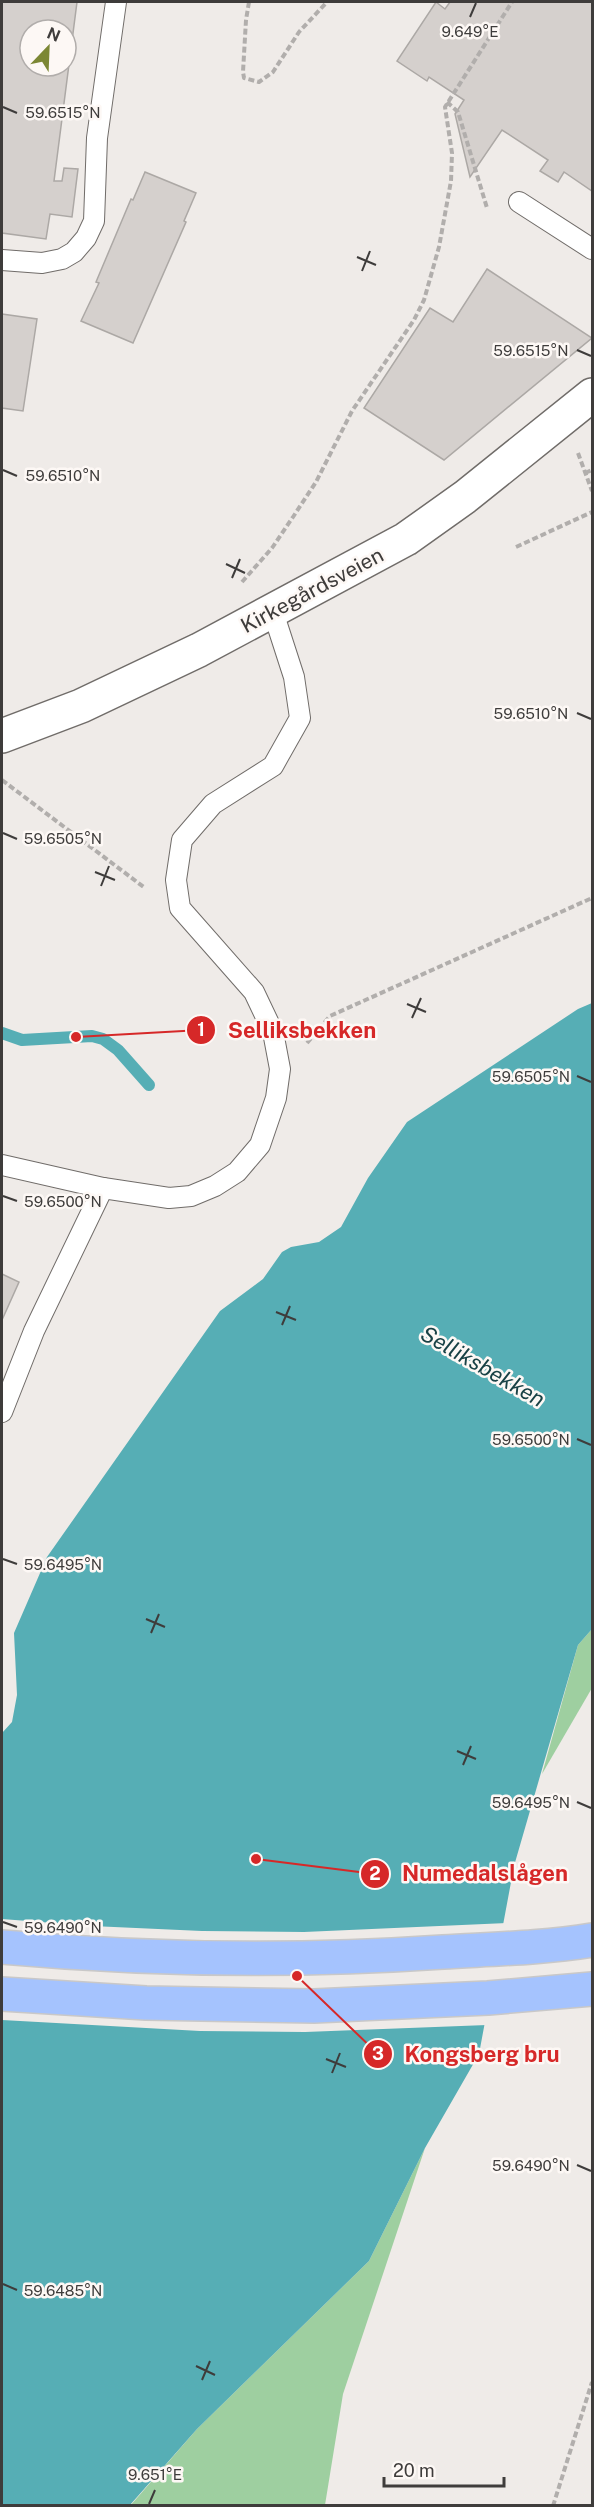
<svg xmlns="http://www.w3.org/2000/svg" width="594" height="2507" font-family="'Public Sans',sans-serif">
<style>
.green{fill:#9ecfa0}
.water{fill:#56aeb5}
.pier{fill:#efebe8}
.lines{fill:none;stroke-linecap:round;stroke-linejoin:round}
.stream{stroke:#56aeb5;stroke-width:12}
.building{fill:#d5d0cd;stroke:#aca8a5;stroke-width:1.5;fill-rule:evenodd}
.lane-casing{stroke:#706c69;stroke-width:22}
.street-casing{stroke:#706c69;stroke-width:36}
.highway-casing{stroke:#c9c8c8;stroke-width:36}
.path{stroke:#b1aeac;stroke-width:4;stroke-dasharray:6 3;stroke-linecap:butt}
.lane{stroke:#fff;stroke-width:20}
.street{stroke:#fff;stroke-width:33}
.highway{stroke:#a5c3fe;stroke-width:33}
.ticks{fill:none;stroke:#3e3c3b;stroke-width:2}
.labels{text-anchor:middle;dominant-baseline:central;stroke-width:5;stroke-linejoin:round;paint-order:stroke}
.street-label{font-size:21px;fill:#3e3c3b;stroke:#fdf8f5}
.water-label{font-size:22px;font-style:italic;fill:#194246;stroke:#fdf8f5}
.ticks-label{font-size:15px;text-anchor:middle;fill:#3e3c3b;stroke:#fdf8f5;stroke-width:5;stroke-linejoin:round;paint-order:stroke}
.leader{fill:none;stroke:#d62828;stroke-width:2}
.callout-dot{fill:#d62828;stroke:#fdf8f5;stroke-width:2}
.mark-label{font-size:18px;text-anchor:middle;font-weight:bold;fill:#fff}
.callout-label{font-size:22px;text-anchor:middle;font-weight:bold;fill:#d62828;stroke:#fdf8f5;stroke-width:5;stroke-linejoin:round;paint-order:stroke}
</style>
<rect width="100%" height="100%" fill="#efebe8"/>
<!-- green -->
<g class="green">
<polygon points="592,1629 592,1688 542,1774 578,1645"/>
<polygon points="425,2148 343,2394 325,2505 130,2506 197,2429 369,2261"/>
</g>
<!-- water -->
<polygon class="water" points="592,1003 592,1629 578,1645 514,1866 479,2054 425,2148 369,2261 197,2429 130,2505 2,2505 2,1733 12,1722 17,1695 14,1633 47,1557 220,1311 263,1279 282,1252 291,1247 319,1242 341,1227 368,1178 407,1122 578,1009"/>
<!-- pier -->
<polygon class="pier" points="2,1919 92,1926 202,1931 304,1932 507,1923 487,2025 305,2032 200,2031 2,2020"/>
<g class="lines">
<!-- stream -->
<polyline class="stream" points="2,1033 22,1040 92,1036 103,1039 118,1050 149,1085"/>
</g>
<!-- building -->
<g class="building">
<path d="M 2,2 L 77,2 L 54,181 L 62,181 L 64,168 L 78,169 L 72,217 L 50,214 L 46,239 L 2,233 ZM 30,30 L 66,30 L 66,66 L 30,66 Z"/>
<polygon points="436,2 445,9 450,2 592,2 592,191 564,172 558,182 540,171 548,160 502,130 470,177 455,114 464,100 429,77 427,81 397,61"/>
<polygon points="145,172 196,193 184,221 186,222 133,343 81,321 99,283 96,282 131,199 133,200"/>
<polygon points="487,269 592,338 444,460 364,408 430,308 453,322"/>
<polygon points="2,314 37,319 23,411 2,408"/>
<polygon points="2,1274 19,1282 2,1320"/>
</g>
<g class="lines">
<!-- lane casing -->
<g class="lane-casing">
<g id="lane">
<polyline points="519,202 592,249"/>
<polyline points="2,260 42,263 62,259 74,252 86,238 94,221 97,138 116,2"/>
<polyline points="2,1165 103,1188 169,1198 191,1196 215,1186 237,1172 260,1145 276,1098 280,1069 273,1032 254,992 180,908 176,880 182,840 213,804 273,766 300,718 294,677 273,612"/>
<polyline points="2,1412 34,1331 103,1188"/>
</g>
</g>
<!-- street casing -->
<g class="street-casing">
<polyline id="street" points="2,736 81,706 199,650 406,539 465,497 592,395"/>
</g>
<!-- highway casing -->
<g class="highway-casing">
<g id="highway">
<path d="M 2,1947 C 148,1960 296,1962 443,1952 C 493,1949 543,1948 592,1940"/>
<polyline points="2,1994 146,2003 314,2006 488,1998 592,1989"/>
</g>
</g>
<!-- path -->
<g class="path">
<polyline points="249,2 246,20 243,72 244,78 259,82 273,72 299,32 327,2"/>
<polyline points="447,102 458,112 487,208"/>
<polyline points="578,453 592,491"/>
<polyline points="585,473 592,470"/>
<polyline points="516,547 592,512"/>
<polyline points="242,582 272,548 293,517 316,482 352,411 414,320 424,300 439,247 451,181 452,153 445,107 512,2"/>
<polyline points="2,780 145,888"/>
<polyline points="307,1043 330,1016 592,898"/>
<polyline points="553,2506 592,2382"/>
</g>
<!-- lane -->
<use href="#lane" class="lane"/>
<!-- street -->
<use href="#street" class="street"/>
<!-- highway -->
<use href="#highway" class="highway"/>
</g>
<!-- ticks -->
<path class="ticks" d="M 470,17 L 476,3M 3,107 L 17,113M 357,257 L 376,265M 362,271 L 370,251M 577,350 L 591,356M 3,470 L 17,476M 226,564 L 245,573M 232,578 L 240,559M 577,713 L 591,719M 3,833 L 17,839M 95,872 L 115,880M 101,886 L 109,866M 407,1004 L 426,1012M 412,1018 L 421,998M 577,1076 L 591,1082M 3,1196 L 17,1201M 276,1312 L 296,1320M 282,1325 L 290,1306M 577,1439 L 591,1445M 3,1559 L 17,1564M 146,1619 L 165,1627M 151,1633 L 159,1614M 457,1751 L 476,1759M 463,1765 L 471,1746M 577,1802 L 591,1808M 3,1922 L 17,1927M 326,2059 L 346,2067M 332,2073 L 340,2053M 577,2165 L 591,2171M 3,2284 L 17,2290M 196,2366 L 215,2375M 202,2380 L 210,2361M 149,2504 L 155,2490"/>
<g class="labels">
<!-- street labels -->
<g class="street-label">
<text transform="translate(312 590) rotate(-28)">Kirkegårdsveien</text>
</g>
<!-- water labels -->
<g class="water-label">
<text transform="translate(483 1366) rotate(30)">Selliksbekken</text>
</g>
</g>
<g class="ticks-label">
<text x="470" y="37">9.649°E</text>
<text x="63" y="118">59.6515°N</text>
<text x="531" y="356">59.6515°N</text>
<text x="63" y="481">59.6510°N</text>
<text x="531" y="719">59.6510°N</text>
<text x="63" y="844">59.6505°N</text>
<text x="531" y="1082">59.6505°N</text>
<text x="63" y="1207">59.6500°N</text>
<text x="531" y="1445">59.6500°N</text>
<text x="63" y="1570">59.6495°N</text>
<text x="531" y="1808">59.6495°N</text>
<text x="63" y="1933">59.6490°N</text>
<text x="531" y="2171">59.6490°N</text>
<text x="63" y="2296">59.6485°N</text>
<text x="155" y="2480">9.651°E</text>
</g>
<!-- callouts -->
<path class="leader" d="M76 1037L201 1030M256 1859L375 1874M297 1976L378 2054"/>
<g class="callout-dot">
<circle cx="76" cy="1037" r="6"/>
<circle cx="256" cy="1859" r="6"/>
<circle cx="297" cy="1976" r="6"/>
<circle cx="201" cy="1030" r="15"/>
<circle cx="375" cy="1874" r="15"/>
<circle cx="378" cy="2054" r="15"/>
</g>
<g class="mark-label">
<text x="201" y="1036">1</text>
<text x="375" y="1880">2</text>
<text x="378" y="2060">3</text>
</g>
<g class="callout-label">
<text x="302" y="1038">Selliksbekken</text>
<text x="485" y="1881">Numedalslågen</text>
<text x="482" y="2062">Kongsberg bru</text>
</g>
<!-- border -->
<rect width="594" height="2507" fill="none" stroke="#3e3c3b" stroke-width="6"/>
<!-- north arrow -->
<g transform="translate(48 48) rotate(23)"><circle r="28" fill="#fdf8f5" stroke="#b1adab" stroke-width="1.5"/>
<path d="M0-4.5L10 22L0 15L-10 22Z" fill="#7c8734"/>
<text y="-9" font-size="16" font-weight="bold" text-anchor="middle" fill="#3e3c3b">N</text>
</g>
<!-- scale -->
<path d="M384 2477v9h120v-9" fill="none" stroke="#3e3c3b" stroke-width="3"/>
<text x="393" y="2477" font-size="18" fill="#3e3c3b" stroke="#fdf8f5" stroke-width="4.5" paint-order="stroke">20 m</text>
</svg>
